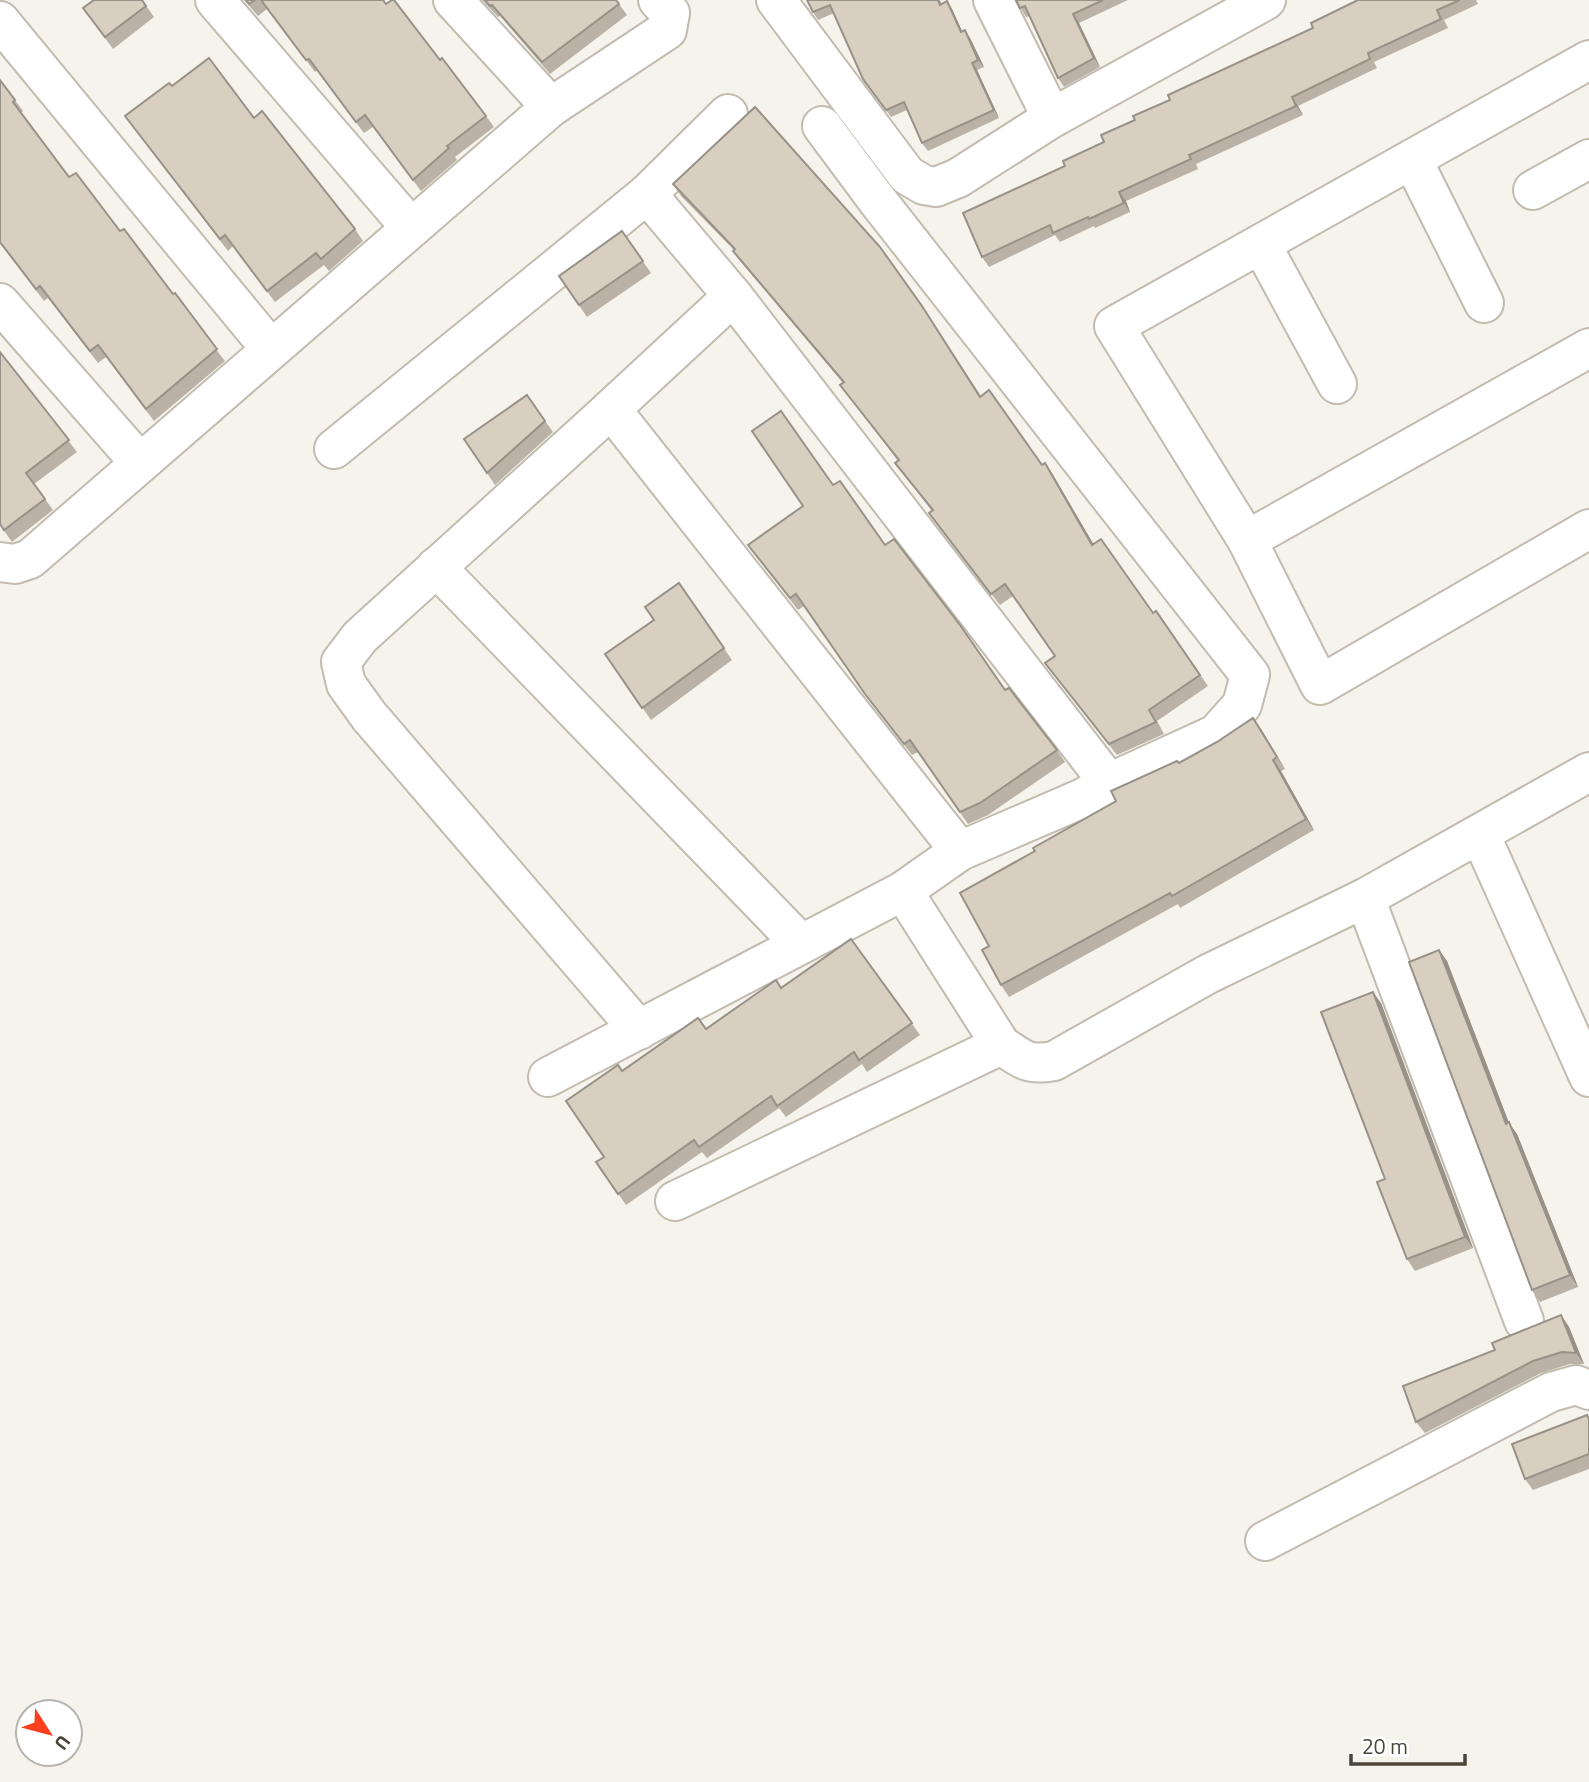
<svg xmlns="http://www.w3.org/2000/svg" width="1589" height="1782" font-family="'Titillium Web',sans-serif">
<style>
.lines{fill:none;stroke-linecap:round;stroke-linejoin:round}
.minor-casing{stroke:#c2bbae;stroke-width:42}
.minor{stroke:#fff;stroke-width:38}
.wall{fill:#bab2a6}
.shaded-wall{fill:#979187}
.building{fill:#d8cfc1;stroke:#979187;stroke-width:2}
</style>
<rect width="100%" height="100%" fill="#f6f3ec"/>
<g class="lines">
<!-- minor casing -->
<g class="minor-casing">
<g id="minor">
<polyline points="215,0 411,228"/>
<polyline points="453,0 551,107"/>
<polyline points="776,0 907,175 924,185 936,187 958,178 1052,118 1266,0"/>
<polyline points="993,0 1052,118"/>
<polyline points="0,21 270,348"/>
<polyline points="1589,60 1114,326 1247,540 1320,685 1589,529"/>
<polyline points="822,126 877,200 1250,675 1242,705 1216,734 1109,783 1083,798 960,851 903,891"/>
<polyline points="1412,159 1484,303"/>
<polyline points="1533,190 1589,159"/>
<polyline points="647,194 728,114"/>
<polyline points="1261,244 1337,384"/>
<polyline points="733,296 611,409 960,851"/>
<polyline points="0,303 140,463"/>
<polyline points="611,409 360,637 341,662 346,684 369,716 639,1030"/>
<polyline points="334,449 647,194 733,296 1109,783"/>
<polyline points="1247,540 1589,348"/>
<polyline points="0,562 15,564 30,559 551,107 667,30 670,13 658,0"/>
<polyline points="436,567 801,944"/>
<polyline points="1480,834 1589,1077"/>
<polyline points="1365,898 1524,1321"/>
<path d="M 548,1077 L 903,891 L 1001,1045 C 1022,1059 1027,1066 1054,1061 L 1208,974 L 1365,898 L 1589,772"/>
<polyline points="675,1201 1001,1045"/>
<polyline points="1265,1541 1551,1392 1576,1385 1589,1390"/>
</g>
</g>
<!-- minor -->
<use href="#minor" class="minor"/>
</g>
<!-- wall -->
<g class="wall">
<polygon points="142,0 154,17 113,49 83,8"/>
<polygon points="244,0 383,0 440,60 486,116 494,127 455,157 457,160 421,191 373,127 364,133 317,70 315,72 267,9 258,16"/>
<polygon points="482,0 616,0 627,15 550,74 500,16 498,17"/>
<polygon points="807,0 940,0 942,4 947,1 952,9 962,31 970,38 984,67 977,70 999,118 928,151 922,143 907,110 891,117 863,79 834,13 818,20 813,12"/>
<polygon points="1016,0 1128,0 1079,23 1100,67 1064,87 1058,78 1030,16 1026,17"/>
<polygon points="1358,0 1476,0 1478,4 1444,20 1448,28 1374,62 1377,68 1298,106 1303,115 1196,164 1198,169 1126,201 1130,212 1095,228 1094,226 1060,242 1055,235 989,267 982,257 1065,166 1104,142 1135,120 1170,100 1313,28"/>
<polygon points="0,80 23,111 21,113 69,177 120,231 173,294 225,361 154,421 106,357 98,363 48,298 44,301 0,243"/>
<polygon points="172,86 254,118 355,229 363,241 329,271 324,265 275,302 233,246 228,251 125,116"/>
<polygon points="673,184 930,318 981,396 1042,465 1045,463 1053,475 1093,544 1153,613 1156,611 1208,686 1157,721 1164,734 1117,755 1045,663 1055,656 1013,596 1000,605 937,525 929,513 932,511 895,463 898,461 840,385 843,383 741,262 733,251 734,250 681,196"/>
<polygon points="622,231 651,273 587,317 559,276"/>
<polygon points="0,352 77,452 34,484 53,510 12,542 0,525"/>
<polygon points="527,395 553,432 495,485 464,439"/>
<polygon points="833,485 885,545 1005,690 1057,750 1065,762 988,815 968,824 918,752 912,755 873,705 804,606 798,610 748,545"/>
<polygon points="679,583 732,660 651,720 605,654 654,620"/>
<polygon points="1261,729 1285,769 1281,771 1314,830 1180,908 1178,904 1009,997 1001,985 989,946 1035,851 1116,801"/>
<polygon points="851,939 920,1035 867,1072 862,1064 786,1117 779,1108 707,1158 702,1152 626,1205 596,1162 604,1157 622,1071 706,1029 781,988"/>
<polygon points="1439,950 1447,961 1509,1123 1517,1134 1578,1287 1540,1302 1532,1290"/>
<polygon points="1381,1003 1473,1248 1415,1271 1407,1259 1385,1179"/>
<polygon points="1561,1315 1569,1327 1584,1364 1570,1364 1541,1373 1425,1433 1416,1422 1495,1350"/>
<polygon points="1589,1417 1589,1469 1533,1490 1525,1479"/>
</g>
<!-- shaded-wall -->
<g class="shaded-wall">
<polygon points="947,1 952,9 966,40 961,32"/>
<polygon points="1073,14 1079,23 1100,67 1094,58"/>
<polygon points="965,30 970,38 984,67 978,60"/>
<polygon points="972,63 977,70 999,118 994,110"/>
<polygon points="1292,97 1298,106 1303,115 1296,106"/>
<polygon points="1119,192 1126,201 1130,212 1124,203"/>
<polygon points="1045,463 1053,475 1101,557 1092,545"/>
<polygon points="1253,718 1261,729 1285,769 1277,757"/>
<polygon points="1273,760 1281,771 1314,830 1306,819"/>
<polygon points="1439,950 1447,961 1509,1123 1517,1134 1578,1287 1570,1275 1506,1124"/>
<polygon points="1373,992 1381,1003 1473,1248 1465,1237"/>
<polygon points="1561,1315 1569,1327 1584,1364 1576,1353"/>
</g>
<!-- building -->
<g class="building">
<polygon points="94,0 142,0 146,6 105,37 83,8"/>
<polygon points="246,0 255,0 249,4"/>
<polygon points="261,0 383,0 386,4 392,0 394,0 440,60 442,58 486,116 447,146 449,148 413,180 365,115 356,122 309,59 306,60"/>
<polygon points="485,0 616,0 619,4 542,62 492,5 490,6"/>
<polygon points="807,0 938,0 940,5 947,1 961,32 965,30 978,60 972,63 994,110 922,143 904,102 886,110 863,79 830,5 813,12"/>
<polygon points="1016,0 1103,0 1073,14 1094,58 1058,78 1025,6 1020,8"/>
<polygon points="1358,0 1460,0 1437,10 1441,19 1368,53 1370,59 1292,97 1296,106 1189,155 1191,159 1119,192 1124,203 1089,219 1088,217 1053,233 1050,225 982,257 963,213 1065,166 1063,161 1104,142 1101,135 1135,120 1133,116 1170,100 1168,95 1313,28 1311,23"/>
<polygon points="209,58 254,118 262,111 355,229 321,259 316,253 267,291 225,235 220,239 125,116 169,83 172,86"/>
<polygon points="0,80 15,100 13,102 69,177 76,173 120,231 124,229 173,294 175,293 217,349 146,409 98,345 90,351 40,286 36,289 0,242"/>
<polygon points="755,107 880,247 922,306 980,397 989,390 1042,465 1045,463 1092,545 1101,539 1153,613 1156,611 1200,675 1149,710 1156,722 1109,744 1045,663 1055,656 1005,584 991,594 929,513 933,510 895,463 899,460 840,385 844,382 733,251 735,249 673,184"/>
<polygon points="622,231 643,261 579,305 559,276"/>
<polygon points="0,352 69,440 26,473 45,499 4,530 0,524"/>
<polygon points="527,395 545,421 487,473 464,439"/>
<polygon points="781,411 833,485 840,481 885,545 894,539 960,625 1005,690 1009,688 1057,750 980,803 960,812 910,740 904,744 865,694 796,594 790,598 748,545 803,506 752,431"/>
<polygon points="679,583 724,648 642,708 605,654 654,620 645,607"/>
<polygon points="1253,718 1277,757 1273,760 1306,819 1172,896 1170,893 1001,985 982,950 989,946 960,893 1035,851 1033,848 1116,801 1111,791 1177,761 1179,763 1217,742"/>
<polygon points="851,939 912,1023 859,1060 854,1052 777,1106 771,1096 699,1147 694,1140 618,1194 596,1162 604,1157 566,1101 618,1065 622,1071 698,1018 706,1029 776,980 781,988"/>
<polygon points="1439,950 1506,1124 1509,1122 1570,1275 1532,1290 1409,962"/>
<polygon points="1373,992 1465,1237 1407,1259 1377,1182 1385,1179 1321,1012"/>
<polygon points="1561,1315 1576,1353 1562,1352 1533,1361 1416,1422 1403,1386 1495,1350 1492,1343"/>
<polygon points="1587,1415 1589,1419 1589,1454 1525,1479 1512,1444"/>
</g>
<!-- north arrow -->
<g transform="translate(49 1733) rotate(126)"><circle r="33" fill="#ffffff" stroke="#b7b4b0" stroke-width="2"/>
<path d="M0-5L12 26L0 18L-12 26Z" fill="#fc3f1d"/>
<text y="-10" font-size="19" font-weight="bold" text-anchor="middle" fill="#4b4439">U</text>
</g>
<!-- scale -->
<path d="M1351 1754v10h114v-10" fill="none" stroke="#4b4439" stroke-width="3.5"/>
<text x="1362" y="1754" font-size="21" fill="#4b4439" stroke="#ffffff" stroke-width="5" paint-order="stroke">20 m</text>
</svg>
